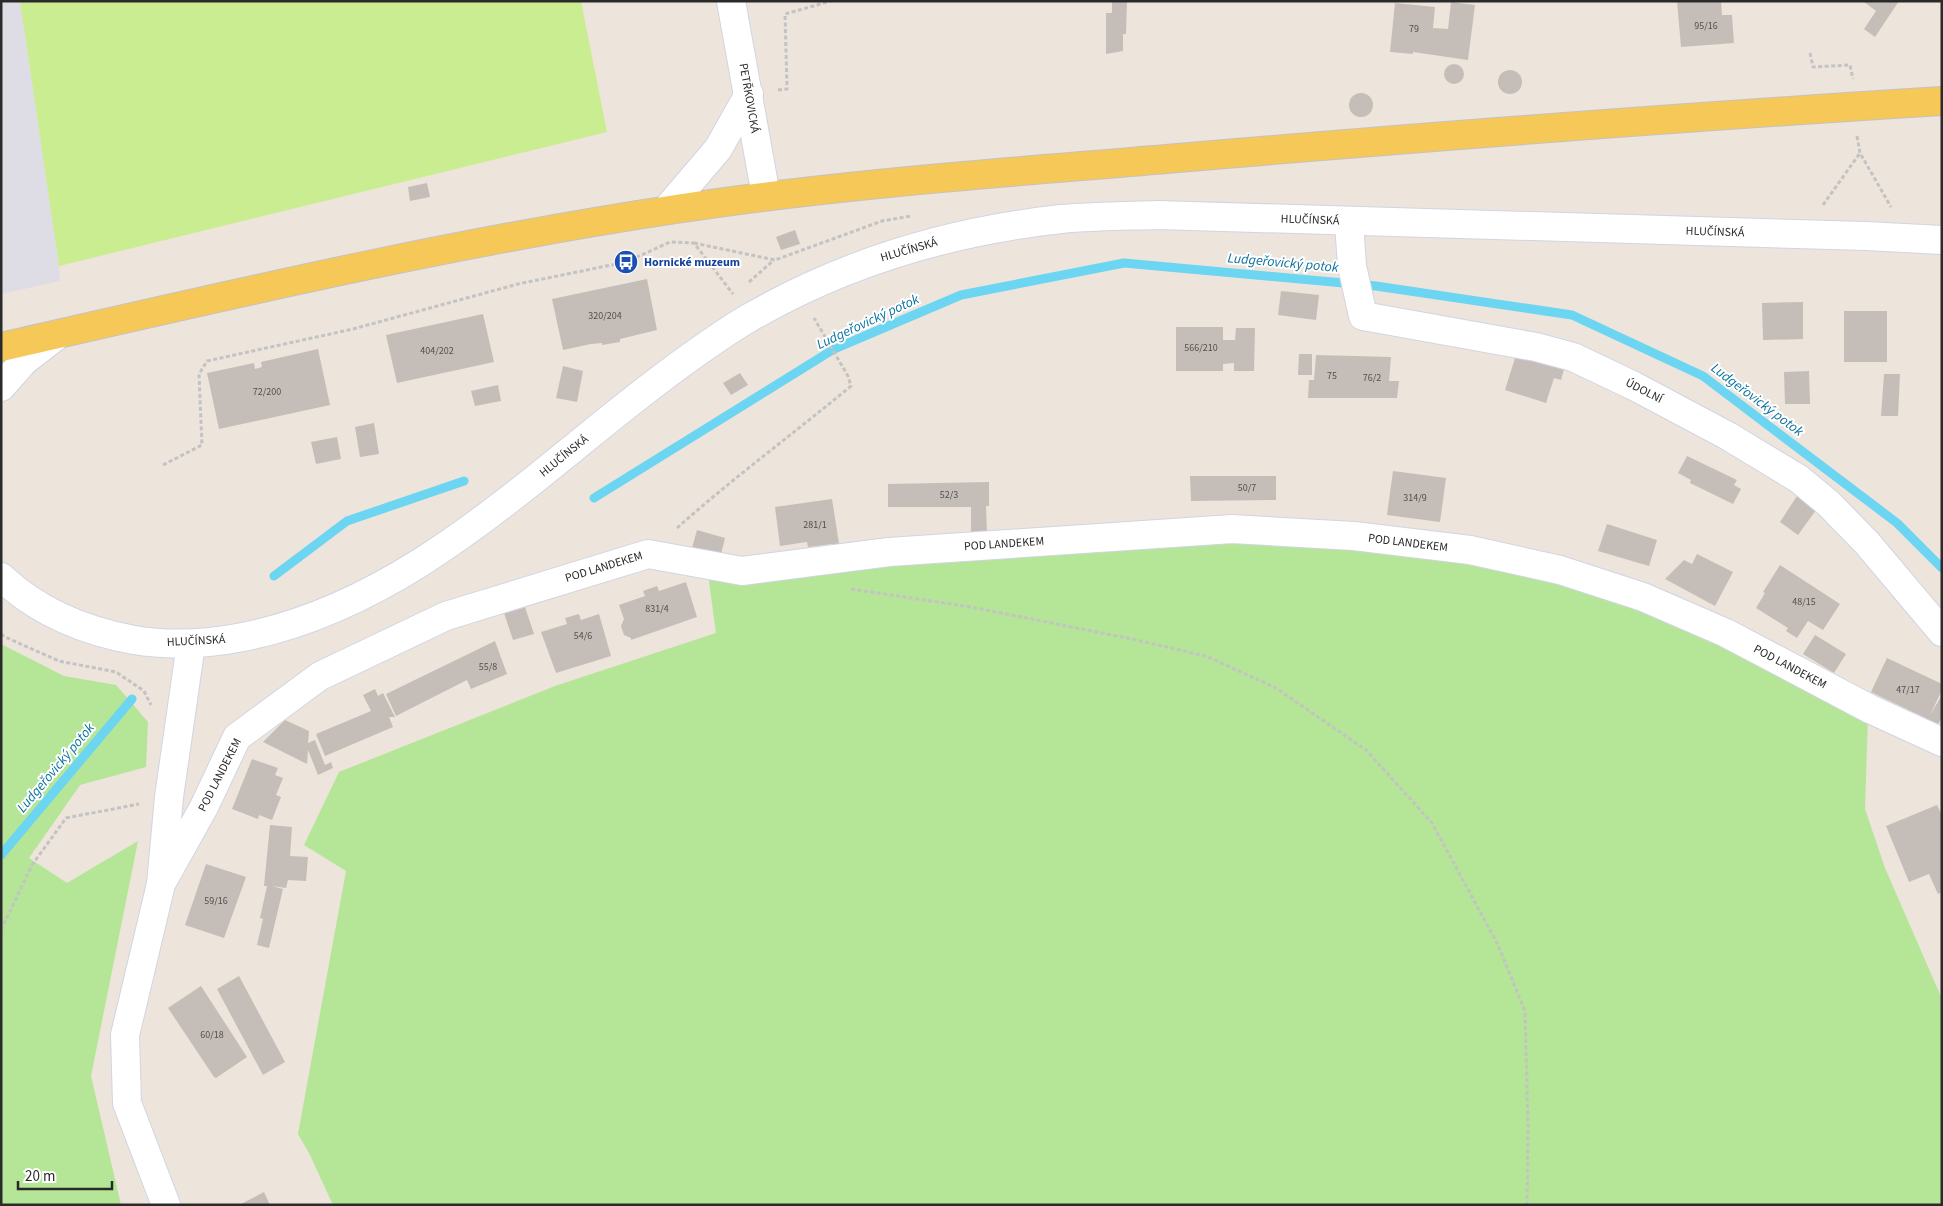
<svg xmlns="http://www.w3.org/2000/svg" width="1943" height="1206" font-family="'Source Sans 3',sans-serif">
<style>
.industrial{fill:#dedce5}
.green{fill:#b5e596}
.pitch{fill:#cbed91}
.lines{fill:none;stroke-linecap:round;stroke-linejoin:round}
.stream{stroke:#6bd5f2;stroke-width:9}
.building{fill:#c5beb8}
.minor-casing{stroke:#d1d5e3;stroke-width:30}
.major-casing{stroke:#c3c3c3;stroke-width:30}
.path{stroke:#c3c3c3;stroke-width:3;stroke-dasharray:4 2.5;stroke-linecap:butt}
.minor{stroke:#fff;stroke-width:28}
.major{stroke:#f5c858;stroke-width:28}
.labels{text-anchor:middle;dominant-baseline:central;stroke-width:4;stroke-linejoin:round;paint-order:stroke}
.number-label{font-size:10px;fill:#514f4e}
.street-label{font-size:12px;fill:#2a2a2a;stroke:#fff}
.transit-label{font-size:12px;font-weight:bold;fill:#164399;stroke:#fff;text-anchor:start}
.water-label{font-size:14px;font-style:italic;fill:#09739f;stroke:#fff}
</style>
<rect width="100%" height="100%" fill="#ede4db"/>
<!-- industrial -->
<polygon class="industrial" points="1,1 20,1 59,266 60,281 1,294"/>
<!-- green -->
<g class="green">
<path d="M 1234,539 C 1343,547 1451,554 1557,580 C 1574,585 1590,592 1607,597 C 1698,628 1783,674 1868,717 L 1865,809 L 1885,868 L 1942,999 L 1942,1205 L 333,1205 L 310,1155 L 298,1134 L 346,871 L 304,845 L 339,772 L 555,686 L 716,633 L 708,574 Z"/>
<polygon points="1,644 64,676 116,685 148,722 146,767 80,785 29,858 67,883 138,841 91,1076 121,1205 1,1205"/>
</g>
<!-- pitch -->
<polygon class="pitch" points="20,1 581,1 607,132 59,266"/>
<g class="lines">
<!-- stream -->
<g class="stream">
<polyline points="594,498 834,349 961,295 1124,263 1376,286 1572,315 1703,376 1897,523 1942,568"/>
<polyline points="274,576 347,521 464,481"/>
<polyline points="1,855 132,699"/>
</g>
</g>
<!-- building -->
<g class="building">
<polygon points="1112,1 1127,1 1126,34 1123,34 1123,51 1106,54 1106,13 1112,13"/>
<polygon points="1677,1 1721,1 1722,15 1732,15 1734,43 1681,47"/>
<polygon points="1863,1 1899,1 1875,37 1864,29 1876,11"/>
<polygon points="1451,2 1475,5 1468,60 1413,52 1413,54 1390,52 1395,3 1435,7 1433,28 1448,29"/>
<circle cx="1454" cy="74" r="10"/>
<circle cx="1510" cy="82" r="12"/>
<circle cx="1361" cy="105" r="12"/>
<polygon points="427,183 430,197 410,201 408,187"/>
<polygon points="795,230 800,244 781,250 776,237"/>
<polygon points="647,279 657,330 620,339 620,342 602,345 602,343 591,344 563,350 552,299"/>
<polygon points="1281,291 1319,295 1316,320 1278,315"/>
<polygon points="1803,302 1803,339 1763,340 1762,303"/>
<rect x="1844" y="311" width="43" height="51"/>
<polygon points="483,314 494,362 397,383 386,335"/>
<polygon points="1176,327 1223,327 1223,340 1235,340 1236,328 1255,328 1254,371 1234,371 1234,363 1223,364 1223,371 1176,371"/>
<polygon points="318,349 330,405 219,429 207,373 254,363 255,369 262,367 261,362"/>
<polygon points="1299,354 1312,354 1312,375 1298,375"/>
<polygon points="1316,355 1391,357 1389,381 1399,381 1397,398 1308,398 1309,380 1314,380"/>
<polygon points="1516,355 1564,369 1561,380 1554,378 1546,403 1505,390"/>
<polygon points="563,366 583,371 577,402 556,398"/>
<polygon points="1809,371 1810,404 1785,404 1784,372"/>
<polygon points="740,373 748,385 731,395 723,383"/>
<polygon points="1884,374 1900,374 1898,416 1881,416"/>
<polygon points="498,385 501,401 475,406 471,391"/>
<polygon points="374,423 379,454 360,457 355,427"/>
<polygon points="337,437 341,459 316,464 311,442"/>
<polygon points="1687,456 1737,480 1734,485 1741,489 1733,504 1690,483 1691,480 1678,473"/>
<polygon points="1393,471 1446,478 1440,522 1387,515"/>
<polygon points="1190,476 1276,476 1276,500 1191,501"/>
<polygon points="989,482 989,506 986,506 987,532 971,533 971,507 888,507 888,484"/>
<polygon points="1799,493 1819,506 1798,535 1780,522"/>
<polygon points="832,499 840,550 833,551 832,544 808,547 807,542 780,546 775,507"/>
<polygon points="1607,524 1657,540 1649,566 1598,551"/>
<polygon points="697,530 725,538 720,558 692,548"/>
<polygon points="1697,554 1733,572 1715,606 1665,579 1684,560 1692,564"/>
<polygon points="1780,565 1840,604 1823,630 1808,621 1797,638 1786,631 1788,628 1756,608 1765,593 1763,592"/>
<polygon points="686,582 697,617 631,640 631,638 624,635 621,626 624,619 619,605 645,596 643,591 657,586 659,591"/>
<polygon points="525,607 534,634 513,640 504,613"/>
<polygon points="579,614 581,620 599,614 611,656 556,673 541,632 567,624 565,618"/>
<polygon points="1815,635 1846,654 1834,673 1803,654"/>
<polygon points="495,641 507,674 471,689 467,680 396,716 386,694"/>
<polygon points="1887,658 1942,684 1942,690 1930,715 1942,695 1942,718 1938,724 1871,692"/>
<polygon points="375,689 378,696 383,693 395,717 389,717 393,727 325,756 316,734 371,711 363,695"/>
<polygon points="285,720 309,731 308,743 315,740 325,765 331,762 333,768 318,775 308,750 307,764 263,742"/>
<polygon points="252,759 278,768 275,775 283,778 276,795 281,797 272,820 259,815 258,819 232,809"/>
<polygon points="1937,805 1942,815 1942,892 1938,894 1929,874 1909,882 1886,826"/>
<polygon points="270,825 292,827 290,856 308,857 306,881 288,880 286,888 272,886 283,889 269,948 257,945 263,919 260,918 267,886 264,886"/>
<polygon points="206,864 246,877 224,938 185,925"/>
<polygon points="239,976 285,1062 263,1075 217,989"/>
<polygon points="201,986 247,1057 216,1078 214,1077 168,1008"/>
<polygon points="264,1192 270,1205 239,1205"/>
</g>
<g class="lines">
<!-- minor casing -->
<g class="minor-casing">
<g id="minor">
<polyline points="731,1 766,196"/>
<polyline points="666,210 718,149 749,94"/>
<polyline points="1349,222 1352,266 1363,316 1536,347 1573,357 1634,386 1728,436 1799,479 1828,503 1867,543 1942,632"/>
<polyline points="1,387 24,361 59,334"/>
<path d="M 1,577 C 38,612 84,631 134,640 C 170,646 207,644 243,637 C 420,602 548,458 689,358 C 709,344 728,330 749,318 C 844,263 952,231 1061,219 C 1094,216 1126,216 1158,215 L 1866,236 L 1942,240"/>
<polyline points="161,884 204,807 237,737 320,676 446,616 648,554 742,571 889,552 1232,529 1354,536 1470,550 1560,570 1643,597 1726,633 1870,709 1942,742"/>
<polyline points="166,1205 127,1103 125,1035 161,884 169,797 191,644"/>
</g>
</g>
<!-- major casing -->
<g class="major-casing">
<path id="major" d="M 1,347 C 225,296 449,243 676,209 C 839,184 1002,173 1166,159 C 1424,137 1683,117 1942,101"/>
</g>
<!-- path -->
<g class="path">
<polyline points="1810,53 1813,67 1850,65 1853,79"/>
<polyline points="778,90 787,89 785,14 831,1"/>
<polyline points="1857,136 1860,153 1891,207"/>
<polyline points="1823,205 1860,153"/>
<polyline points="694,243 775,260 882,221 911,216"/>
<polyline points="749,282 774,260"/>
<polyline points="163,465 202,445 199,374 207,361 353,329 518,284 626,262 670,242 694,243 733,294"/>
<path d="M 677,528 C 733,478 793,434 851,386 L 848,376 L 814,318"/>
<polyline points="851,589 971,607 1132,639 1206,656 1276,688 1366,750 1432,823 1497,943 1525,1011 1528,1125 1527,1205"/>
<polyline points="1,634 5,637 59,661 116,672 144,691 151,705"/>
<polyline points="1,930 32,865 66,818 139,804"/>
</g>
<!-- minor -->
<use href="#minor" class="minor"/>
<!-- major -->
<use href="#major" class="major"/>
</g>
<!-- icons -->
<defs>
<g id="bus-disc" transform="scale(1.25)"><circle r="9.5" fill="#1a4fb4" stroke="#fff"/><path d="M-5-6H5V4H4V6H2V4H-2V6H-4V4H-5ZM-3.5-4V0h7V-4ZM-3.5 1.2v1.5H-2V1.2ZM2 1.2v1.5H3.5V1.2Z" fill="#fff"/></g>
</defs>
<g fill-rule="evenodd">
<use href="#bus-disc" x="626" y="262"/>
</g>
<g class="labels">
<!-- number labels -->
<g class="number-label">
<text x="1706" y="26">95/16</text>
<text x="1414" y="29">79</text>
<text x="605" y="316">320/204</text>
<text x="1201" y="348">566/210</text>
<text x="437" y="351">404/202</text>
<text x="1332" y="376">75</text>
<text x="1372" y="378">76/2</text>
<text x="267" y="392">72/200</text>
<text x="1247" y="488">50/7</text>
<text x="949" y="495">52/3</text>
<text x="1415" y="498">314/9</text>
<text x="815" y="525">281/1</text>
<text x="1804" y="602">48/15</text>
<text x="657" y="609">831/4</text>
<text x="583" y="636">54/6</text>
<text x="488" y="667">55/8</text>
<text x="1908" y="690">47/17</text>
<text x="216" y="901">59/16</text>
<text x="212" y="1035">60/18</text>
</g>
<!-- street labels -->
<g class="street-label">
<text transform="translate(749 98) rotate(80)">PETŘKOVICKÁ</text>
<text transform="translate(1310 220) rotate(2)">HLUČÍNSKÁ</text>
<text transform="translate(1715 232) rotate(2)">HLUČÍNSKÁ</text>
<text transform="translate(909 250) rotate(-16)">HLUČÍNSKÁ</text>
<text transform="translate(1644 391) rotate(27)">ÚDOLNÍ</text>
<text transform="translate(564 456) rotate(-39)">HLUČÍNSKÁ</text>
<text transform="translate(1408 543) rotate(7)">POD LANDEKEM</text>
<text transform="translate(1004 544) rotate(-4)">POD LANDEKEM</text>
<text transform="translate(604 567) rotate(-17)">POD LANDEKEM</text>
<text transform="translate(196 641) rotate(-3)">HLUČÍNSKÁ</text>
<text transform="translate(1790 667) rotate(28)">POD LANDEKEM</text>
<text transform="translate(220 775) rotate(-63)">POD LANDEKEM</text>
</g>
<!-- transit labels -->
<g class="transit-label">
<text x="644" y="262">Hornické muzeum</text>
</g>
<!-- water labels -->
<g class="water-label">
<text transform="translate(1283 263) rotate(5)">Ludgeřovický potok</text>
<text transform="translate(868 322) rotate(-25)">Ludgeřovický potok</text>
<text transform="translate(1757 400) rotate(37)">Ludgeřovický potok</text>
<text transform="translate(56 768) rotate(-50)">Ludgeřovický potok</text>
</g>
</g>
<!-- border -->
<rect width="1943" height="1206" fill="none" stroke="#2a2a2a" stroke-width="5"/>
<!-- scale -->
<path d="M18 1181v8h94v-8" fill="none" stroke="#2a2a2a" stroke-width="2.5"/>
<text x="25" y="1181" font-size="15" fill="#2a2a2a" stroke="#ffffff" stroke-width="4" paint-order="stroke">20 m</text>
</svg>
